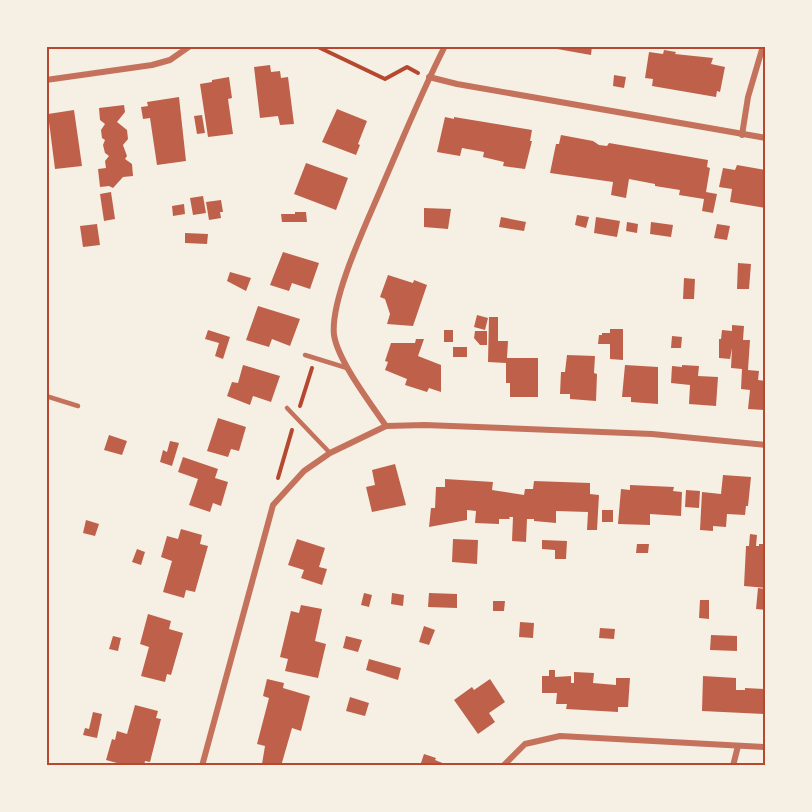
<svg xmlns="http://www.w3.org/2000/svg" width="812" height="812" font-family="Karla,sans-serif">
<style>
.building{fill:#bf614a}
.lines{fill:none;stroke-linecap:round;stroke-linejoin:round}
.path{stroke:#b5482f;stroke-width:4}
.service{stroke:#c5725c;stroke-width:4.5}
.minor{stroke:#c5725c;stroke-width:6}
.neatline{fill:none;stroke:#b5482f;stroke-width:2}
</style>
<rect width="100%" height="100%" fill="#f6efe4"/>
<!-- building -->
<g class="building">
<polygon points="557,46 592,46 591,55 557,49"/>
<polygon points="664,50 676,52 675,54 713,58 711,64 725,67 720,92 717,91 716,97 652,86 653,79 645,78 649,52 663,54"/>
<polygon points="270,65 271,72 280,71 281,78 288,77 294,124 280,125 278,116 260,118 254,67"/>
<polygon points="614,75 626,77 624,88 613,86"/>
<polygon points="229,77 232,98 228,99 233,134 208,137 200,84 212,82 212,80"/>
<polygon points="179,97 186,161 157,165 150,118 143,119 141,107 148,106 147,102"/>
<polygon points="124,105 125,112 117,122 127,130 128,139 123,145 127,156 125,159 132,164 133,176 123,177 113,188 109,186 100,187 98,169 106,168 105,161 109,156 105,153 103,145 105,140 102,138 101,130 105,124 100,120 99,108"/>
<polygon points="337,109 367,121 358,144 360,145 356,155 322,142"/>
<polygon points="74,110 82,166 55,169 48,114"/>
<polygon points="202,115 205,133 197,134 194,116"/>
<polygon points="445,117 454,119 454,117 532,130 530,141 532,141 525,169 503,166 504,162 483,157 484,152 462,148 460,156 437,152"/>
<polygon points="561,135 593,141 599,145 607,146 609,143 708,160 707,167 710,168 706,192 717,194 713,213 702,211 704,199 679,195 680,190 655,186 655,184 629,179 626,198 611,195 613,182 550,173 556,144 559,144"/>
<polygon points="306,163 348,178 336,210 294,194"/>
<polygon points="737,165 766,170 766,208 730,202 732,189 719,187 723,168 735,170"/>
<polygon points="111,192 115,219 104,221 100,194"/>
<polygon points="203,196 206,213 193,215 190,198"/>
<polygon points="221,200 223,212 220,212 221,218 209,220 206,202"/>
<polygon points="184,204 185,214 173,216 172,206"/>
<polygon points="424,208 451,209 448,229 424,227"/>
<polygon points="295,212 306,212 307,222 282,222 281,214 295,214"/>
<polygon points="577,215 589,217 586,228 575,225"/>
<polygon points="501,217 526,222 524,231 499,227"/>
<polygon points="596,217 620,221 617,237 594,233"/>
<polygon points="627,222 638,224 637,233 626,231"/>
<polygon points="651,222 673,225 671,237 650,234"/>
<polygon points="97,224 100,245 83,247 80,226"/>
<polygon points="717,224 730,226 727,240 714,238"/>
<polygon points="185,233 208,234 207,244 185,243"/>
<polygon points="283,252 319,263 310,289 292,283 289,291 270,285"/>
<polygon points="738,263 751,264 749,289 737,289"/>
<polygon points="230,272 251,278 246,291 227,281"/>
<polygon points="388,275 413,283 414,280 427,285 413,326 387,324 390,314 385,299 380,297"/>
<polygon points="684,278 695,279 694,299 683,299"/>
<polygon points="258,306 300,319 290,346 272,339 269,347 246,340"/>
<polygon points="477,315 488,318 485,330 474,327"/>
<polygon points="489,317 498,317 498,341 508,341 507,358 538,358 538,397 510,397 510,383 506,383 506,363 488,362"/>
<polygon points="732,325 744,326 743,340 750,340 748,370 759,371 758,380 766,381 766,410 748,409 750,390 741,389 742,369 731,368 732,348 730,359 719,358 719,339 721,339 722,330 732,331"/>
<polygon points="610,329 623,329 623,360 610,359 610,344 598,344 599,335 602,335 602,333 610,333"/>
<polygon points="208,330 230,337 223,359 215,356 219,343 205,339"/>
<rect x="444" y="330" width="9" height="12"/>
<polygon points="475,331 487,331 487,345 480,345 474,338"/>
<polygon points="672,336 682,337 681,348 671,348"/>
<polygon points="416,339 424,339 418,356 441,365 441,392 429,388 427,392 405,385 407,379 385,370 388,362 385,361 391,343 415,343"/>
<rect x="453" y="347" width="14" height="10"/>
<polygon points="567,355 595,356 594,373 597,374 596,401 570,399 570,394 560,394 561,372 565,372"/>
<polygon points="243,365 280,376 271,402 253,396 250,405 227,396 232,382 238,383"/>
<polygon points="625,365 658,367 658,404 631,402 631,397 622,397"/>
<polygon points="682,365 699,366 698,376 718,377 716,406 689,404 690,385 671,383 672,366 682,367"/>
<polygon points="218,418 246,427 239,451 231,449 228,457 207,451"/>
<polygon points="109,435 127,441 122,455 104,450"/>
<polygon points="170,441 179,443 172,466 160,462 163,450 167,452"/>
<polygon points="183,457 218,469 215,478 228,482 221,506 213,503 210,512 189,505 198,479 178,472"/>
<polygon points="395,464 406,505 372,512 366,487 375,485 372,470"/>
<polygon points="723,475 751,477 748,506 746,506 745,515 727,514 726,527 713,526 713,531 700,530 702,492 721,494"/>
<polygon points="445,479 493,482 492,490 524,495 525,489 533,489 534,481 590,483 590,494 599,495 597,530 587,530 588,512 556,511 556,523 534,521 534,519 527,519 526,542 512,541 513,517 509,517 510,519 499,519 499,524 475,523 476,511 467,510 467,520 429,527 431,508 435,508 436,487 445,487"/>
<polygon points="630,485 674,487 673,491 682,492 681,516 650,514 650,525 618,524 621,489 630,490"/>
<polygon points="686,490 700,491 699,508 685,507"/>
<rect x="602" y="510" width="11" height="12"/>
<polygon points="86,520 99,524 95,536 83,533"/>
<polygon points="181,529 202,535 200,544 208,546 195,592 186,590 184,598 163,592 172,561 161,557 167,536 178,539"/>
<polygon points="750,534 757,535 756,546 759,546 759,544 766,544 766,588 744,586 746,546 749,546"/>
<polygon points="297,539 325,548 319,567 327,569 322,585 301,578 304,570 288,565"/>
<polygon points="453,539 478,540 477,564 452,562"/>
<polygon points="542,540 567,541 566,559 555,559 555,550 542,549"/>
<polygon points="637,544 649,544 648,553 636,553"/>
<polygon points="137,549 145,552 141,565 132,562"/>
<polygon points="758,588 766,589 766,610 756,609"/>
<polygon points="364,593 372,595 369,607 361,605"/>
<polygon points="392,593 404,595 403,606 391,604"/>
<polygon points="429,593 457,594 457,608 428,607"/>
<polygon points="700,600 709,600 709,619 699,618"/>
<polygon points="493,601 505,601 504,611 493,611"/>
<polygon points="301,605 322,609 315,641 326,644 318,678 285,671 288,659 280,657 291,611 299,613"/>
<polygon points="148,614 171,621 169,629 183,633 171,675 167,674 165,682 141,676 149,647 140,644"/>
<polygon points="520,622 534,623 533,638 519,637"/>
<polygon points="424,626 435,630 429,645 419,642"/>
<polygon points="600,628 615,629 614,639 599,638"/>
<polygon points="711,635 737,636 737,651 710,650"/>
<polygon points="113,636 121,638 118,651 109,649"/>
<polygon points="346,636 362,640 358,652 343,648"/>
<polygon points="369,659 401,668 398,680 366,670"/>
<polygon points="549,670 555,670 555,677 571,676 571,683 574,683 574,672 594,673 593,683 616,685 616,678 630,678 628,707 618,707 618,712 566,709 567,704 556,704 557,693 542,693 542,676 549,676"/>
<polygon points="703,676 736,678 736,690 745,690 745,688 766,689 766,714 702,711"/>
<polygon points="267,679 284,683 283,688 310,696 301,731 292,728 281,766 262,764 265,746 257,744 269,698 263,696"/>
<polygon points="490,679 505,702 489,713 495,722 478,734 454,700 472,687 474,690"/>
<polygon points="350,697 369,703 365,716 346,711"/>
<polygon points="135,705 158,711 156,718 161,719 150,762 145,761 144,766 128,766 106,760 112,739 115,740 117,731 127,734"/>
<polygon points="93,712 102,714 97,738 83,735 85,728 89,729"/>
<polygon points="424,754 436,758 435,760 450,766 420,766"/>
</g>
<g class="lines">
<!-- path -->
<g class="path">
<polyline points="316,46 385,79 407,67 418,73"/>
<polyline points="300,406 312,368"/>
<polyline points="278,478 292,430"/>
</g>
<!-- service -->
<g class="service">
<polyline points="305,355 347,368"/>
<polyline points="46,396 78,406"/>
<polyline points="287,408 330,453"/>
</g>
<!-- minor -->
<g class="minor">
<polyline points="429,77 457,84 766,138"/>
<polyline points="46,80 152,65 170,60 190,46"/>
<polyline points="742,135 748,97 763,46"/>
<path d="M 386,426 C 371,404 338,361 334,335 C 330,298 368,220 383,184 C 403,138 422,91 445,46"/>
<polyline points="202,766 273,505 304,471 330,453 386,426 425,425 652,434 766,445"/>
<polyline points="503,766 525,744 560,736 766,747"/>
<polyline points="733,766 738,746"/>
</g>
</g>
<!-- border -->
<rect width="812" height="812" fill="none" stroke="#f6efe4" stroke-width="96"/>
<rect x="48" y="48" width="716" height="716" class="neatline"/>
</svg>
